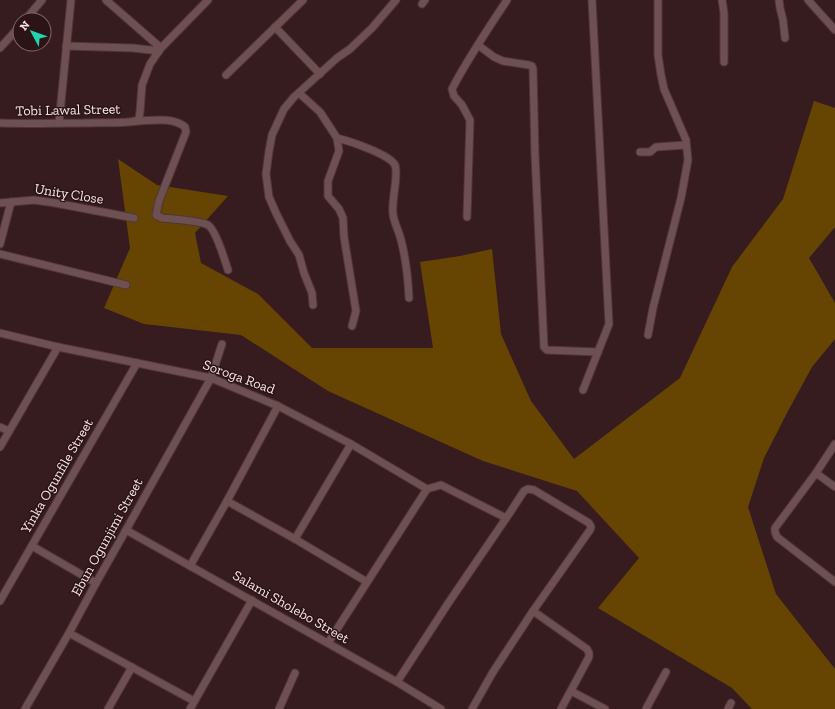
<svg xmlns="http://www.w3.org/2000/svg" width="835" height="709" font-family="'Zilla Slab',serif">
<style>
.green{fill:#664503}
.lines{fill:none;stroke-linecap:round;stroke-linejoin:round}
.minor-casing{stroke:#4d373a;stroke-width:9}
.minor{stroke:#6e5052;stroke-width:7}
.labels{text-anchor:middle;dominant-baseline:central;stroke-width:3;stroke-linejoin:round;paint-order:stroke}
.street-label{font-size:14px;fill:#f9e6e8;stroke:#2b1316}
</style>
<rect width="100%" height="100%" fill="#361c1f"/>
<!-- green -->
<polygon class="green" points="814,101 835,108 835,227 809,258 835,303 835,339 812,367 788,411 764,458 748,507 776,594 835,669 835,709 752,709 732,688 598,608 639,558 577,491 483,461 328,391 241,335 144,324 104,308 130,248 118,159 157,185 228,196 195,233 201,263 258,294 312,348 433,348 420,262 460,256 492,249 501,334 531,401 574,459 680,378 732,267 783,199"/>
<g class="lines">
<!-- minor casing -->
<g class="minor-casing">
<g id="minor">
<polyline points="106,0 161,48"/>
<polyline points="722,0 724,13 724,62"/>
<polyline points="779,0 780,8 783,20 785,38"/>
<polyline points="808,0 835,30"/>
<polyline points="422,4 425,0"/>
<polyline points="25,20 42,0"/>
<polyline points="275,27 320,74"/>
<polyline points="478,45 494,57 503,61 529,65 532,66 533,69 535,155 544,347 547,350 598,352"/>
<polyline points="66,46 133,48 159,51"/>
<polyline points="0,48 20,26"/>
<polyline points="226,75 303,0"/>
<polyline points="299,93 320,112 337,138 339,151 328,181 328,196 339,209 343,218 344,237 356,311 352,326"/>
<path d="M 134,121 C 150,121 172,116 185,127 L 186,132 L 159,201 L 156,215 L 162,218 C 172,219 201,221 208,225 C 216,230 225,261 228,270"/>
<path d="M 0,123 C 28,124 56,123 84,123 C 102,122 120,124 137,121 L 139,118 L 140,112 L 142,85 L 150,64 L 161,48 L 208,0"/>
<polyline points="59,123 71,0"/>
<path d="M 337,138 C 349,141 389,154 395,165 C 399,175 391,201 393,214 C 394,223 399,231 401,240 C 406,259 408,278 409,298"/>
<polyline points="640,152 650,152 656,147 686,145"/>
<polyline points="0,203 34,200 55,203 134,218"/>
<path d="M 467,217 L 470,120 L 462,105 L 454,96 L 452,89 C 468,58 488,29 507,0"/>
<polyline points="0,244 11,202"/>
<polyline points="0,254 126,285"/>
<polyline points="313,305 312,293 304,273 299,255 290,241 276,213 269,197 266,174 269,151 272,135 284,109 294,97 337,58 350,49 372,28 396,0"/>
<polyline points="0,333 58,347 211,378 278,406 351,444 427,489"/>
<polyline points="648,335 653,308 681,198 688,160 686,140 664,89 661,75 658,55 658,0"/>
<polyline points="583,390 609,324 592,0"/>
<polyline points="0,427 9,431"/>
<polyline points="835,444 816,473 775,528 775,532 777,537 835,582"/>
<polyline points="0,447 58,347"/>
<polyline points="816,473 835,487"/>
<polyline points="227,501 295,539 367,582"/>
<polyline points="126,530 397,682 441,709"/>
<polyline points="295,539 351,444"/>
<polyline points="32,546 96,583"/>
<polyline points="190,566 227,501 278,406"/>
<polyline points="0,601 137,363"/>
<polyline points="533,611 587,649 589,653 589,657 561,709"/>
<polyline points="69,633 194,701"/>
<polyline points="328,643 427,489 441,485 506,518"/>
<polyline points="397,682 449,602 511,511 524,491 528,489 534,490 589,523 591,527 590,530 533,611 493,672 472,709"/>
<polyline points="571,691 605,709"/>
<polyline points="25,709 69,633 96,583 126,530 211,378 222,344"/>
<polyline points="108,709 132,667"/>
<polyline points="190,709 252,600"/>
<polyline points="279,709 295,673"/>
<polyline points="646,709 666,672"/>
<polyline points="728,709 731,703"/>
</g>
</g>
<!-- minor -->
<use href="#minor" class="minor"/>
</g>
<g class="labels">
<!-- street labels -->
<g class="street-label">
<text transform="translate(68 110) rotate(-1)">Tobi Lawal Street</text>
<text transform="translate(69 194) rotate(9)">Unity Close</text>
<text transform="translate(239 377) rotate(20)">Soroga Road</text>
<text transform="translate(57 476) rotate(-60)">Yinka Ogunfile Street</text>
<text transform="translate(107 537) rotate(-61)">Ebun Ogunjimi Street</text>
<text transform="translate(291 607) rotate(30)">Salami Sholebo Street</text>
</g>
</g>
<!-- north arrow -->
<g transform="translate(32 32) rotate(311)"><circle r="19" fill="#2b1316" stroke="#7d676a"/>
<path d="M0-3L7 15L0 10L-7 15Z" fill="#23d5af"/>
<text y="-6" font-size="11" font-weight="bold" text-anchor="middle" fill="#f9e6e8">N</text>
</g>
</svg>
